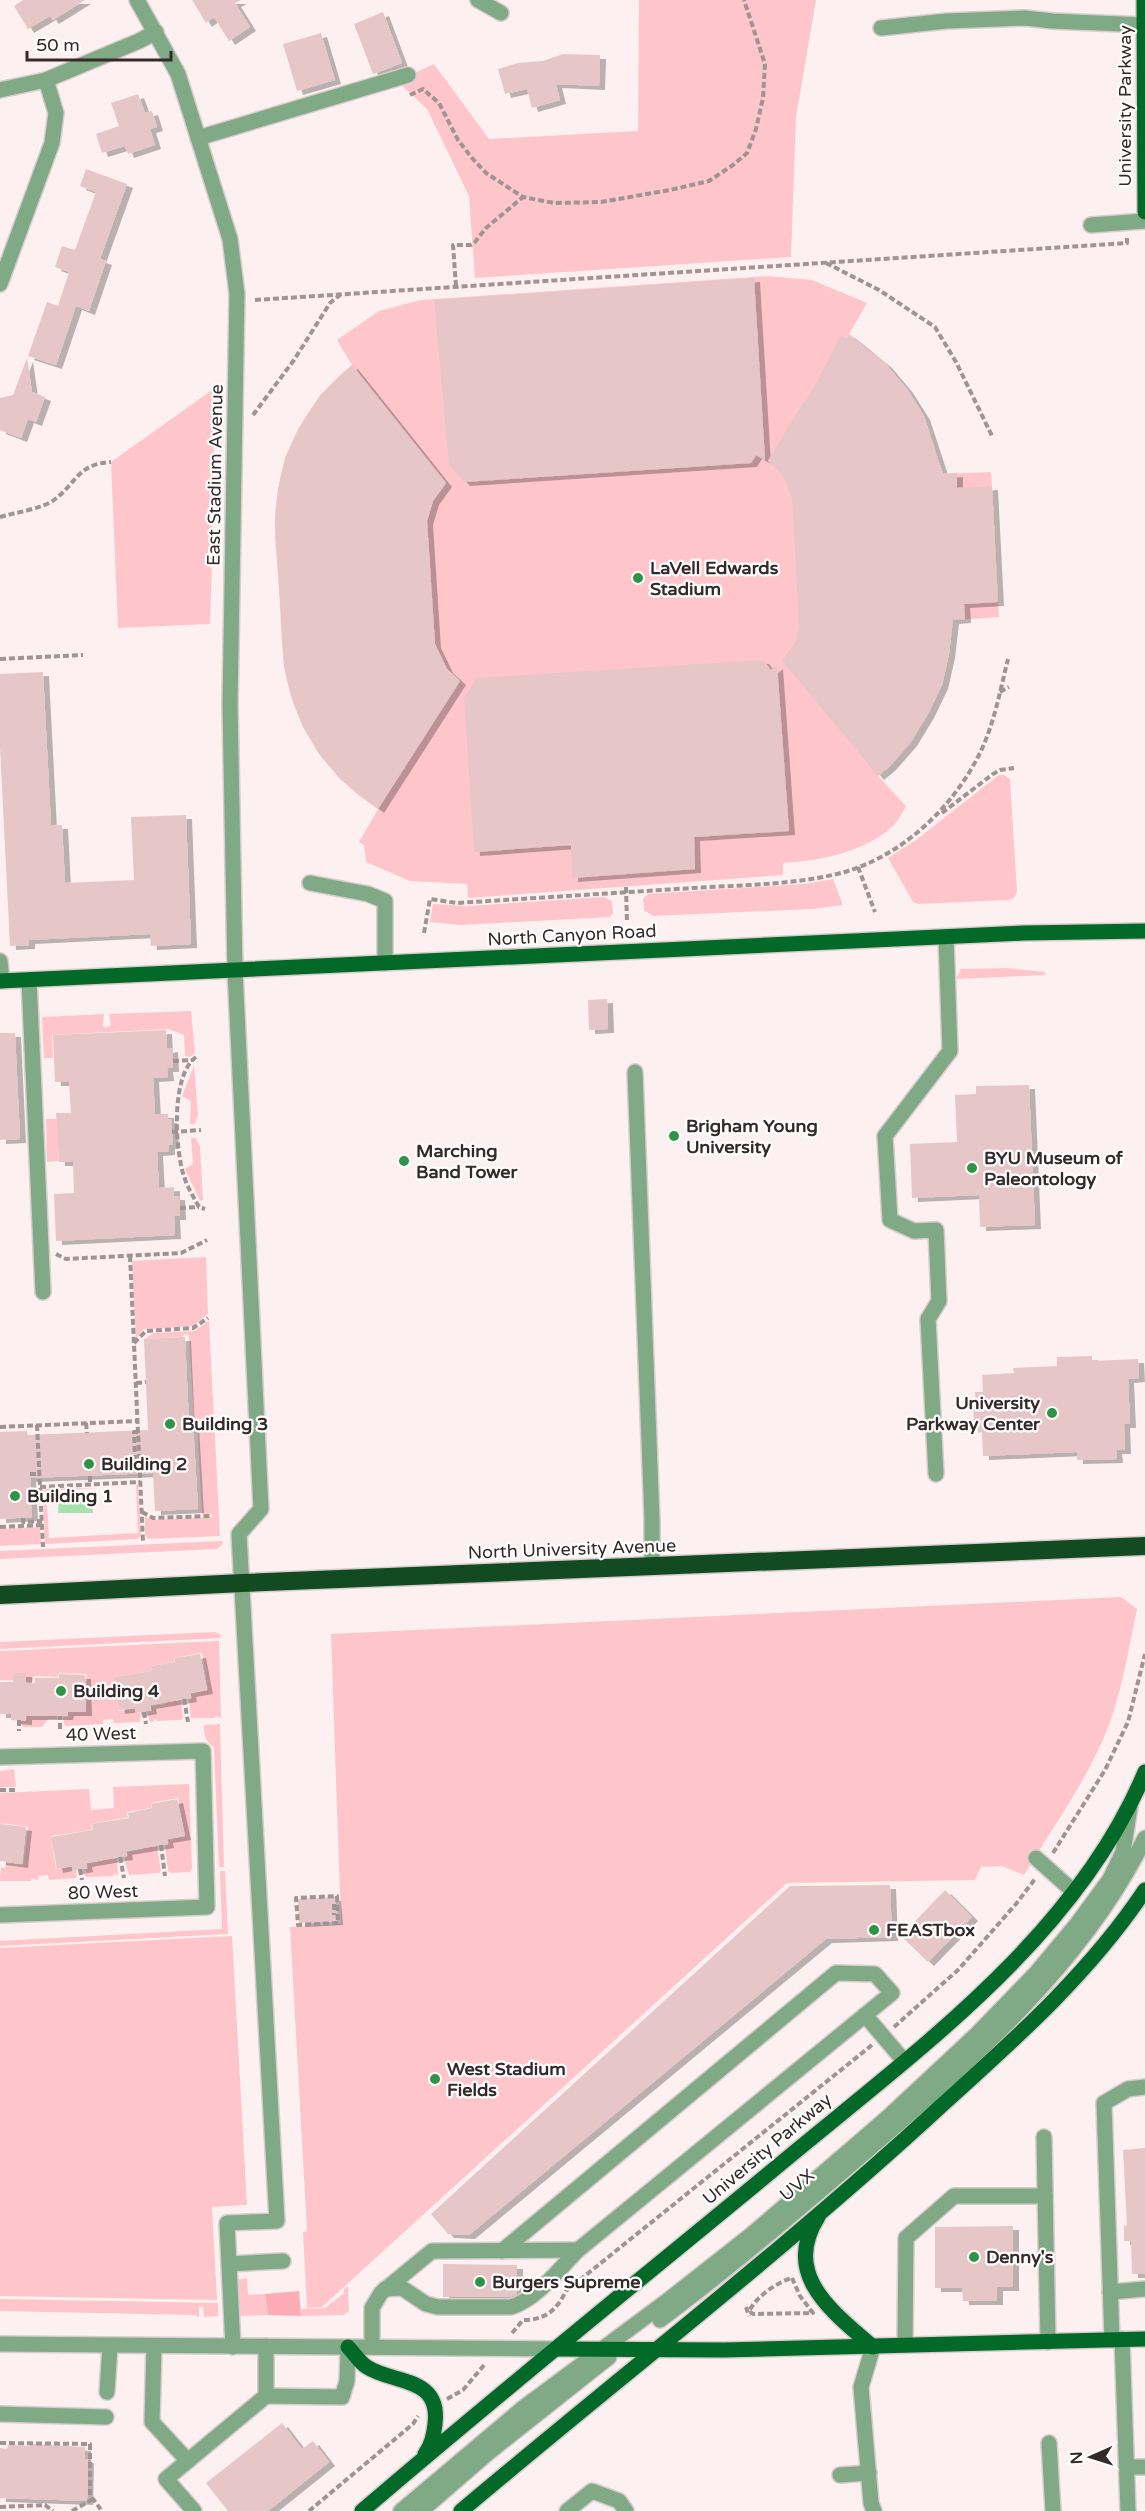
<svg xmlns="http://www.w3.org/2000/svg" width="1145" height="2511" font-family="'Varela Round',sans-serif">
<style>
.green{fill:#fec6cb}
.forest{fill:#fbacb4}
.water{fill:#a7e2ae}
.building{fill:#e7c6c8;filter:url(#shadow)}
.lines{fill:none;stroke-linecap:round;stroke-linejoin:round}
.minor-casing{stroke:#d9cccc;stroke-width:18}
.major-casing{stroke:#d9cccc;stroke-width:18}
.highway-casing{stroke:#d9cccc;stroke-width:21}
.path{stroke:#a09394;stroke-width:4;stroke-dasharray:6 3;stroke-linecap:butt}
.minor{stroke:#80a985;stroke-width:15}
.major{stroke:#036928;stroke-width:15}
.highway{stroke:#124b21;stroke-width:18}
.poi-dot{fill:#2f9348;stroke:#fff;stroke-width:2}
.labels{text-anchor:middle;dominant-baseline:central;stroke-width:4.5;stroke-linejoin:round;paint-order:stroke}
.street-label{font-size:18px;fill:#35292a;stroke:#fff}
.poi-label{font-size:18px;font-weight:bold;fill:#35292a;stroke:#fff;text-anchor:start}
</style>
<defs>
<filter id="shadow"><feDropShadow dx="6" dy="4" stdDeviation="0" flood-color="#0004"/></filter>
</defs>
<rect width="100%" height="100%" fill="#fdf0f0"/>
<!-- green -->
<g class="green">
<polygon points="639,0 816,0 796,117 791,257 475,278 469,196 427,109 397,81 434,64 489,139 638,131"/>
<path d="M 768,276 L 812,280 L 867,303 L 849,334 C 905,374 924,409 943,474 L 991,472 L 999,617 L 953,620 C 946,682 928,735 878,776 L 906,806 C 902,812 899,821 893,826 C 865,852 820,861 783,863 L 783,875 L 468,898 L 467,884 L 410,881 L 366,862 L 364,845 L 359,842 L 378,809 C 328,777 292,724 284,664 C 281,640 281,616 279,591 C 278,567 274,543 275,519 C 277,458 305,402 352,365 L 337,340 L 379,311 L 421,300 Z"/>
<polygon points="215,388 212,544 209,548 208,565 212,569 210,624 118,628 111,462"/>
<polygon points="999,775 1004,775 1010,779 1017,891 1015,897 1009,900 918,904 913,902 888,858 916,840"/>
<polygon points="833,879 843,905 812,909 653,916 644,910 643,899 648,894 803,884"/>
<polygon points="604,897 612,901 613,913 610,917 461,925 430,922 433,904 468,906"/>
<polygon points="1006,968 1045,972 1045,975 956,979 961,969"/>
<polygon points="191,1011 195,1053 190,1057 185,1056 184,1035 168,1029 52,1035 53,1058 44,1058 42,1017 104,1014 103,1026 106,1028 111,1025 109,1014"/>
<polygon points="194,1066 198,1115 195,1124 190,1124 191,1101 182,1096"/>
<polygon points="46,1119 57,1119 59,1161 47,1162"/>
<polygon points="191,1138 196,1138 200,1147 203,1200 200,1201 185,1169 193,1164"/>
<polygon points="206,1257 208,1314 193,1326 144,1329 136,1339 132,1261"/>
<polygon points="209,1321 220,1536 148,1539 145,1535 145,1517 153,1520 213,1517 212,1514 202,1514 197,1419 194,1419 189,1335 185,1334 182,1337 144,1339 154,1333 194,1331"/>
<polygon points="136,1485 138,1485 141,1536 137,1539 45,1544 43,1491 45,1489 98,1488 46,1491 49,1538 138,1533"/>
<polygon points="40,1527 41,1544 0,1546 0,1529"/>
<polygon points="222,1541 223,1544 217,1549 0,1559 0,1551"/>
<path d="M 1121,1597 L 1137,1609 C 1129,1647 1123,1686 1110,1722 C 1090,1777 1054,1825 1024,1875 L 1002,1866 L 981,1867 L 975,1880 L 787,1883 L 322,2307 L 307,2308 L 303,2232 L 307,2231 L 290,1927 L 341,1924 L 331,1634 Z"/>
<polygon points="215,1632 220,1634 221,1638 0,1649 0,1642"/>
<polygon points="219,1641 221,1718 216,1716 214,1718 191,1718 189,1700 192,1699 191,1694 208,1690 202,1653 174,1658 175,1662 151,1666 152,1671 114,1677 119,1711 135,1709 136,1713 141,1713 140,1722 114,1723 113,1719 103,1720 103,1724 66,1726 64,1724 63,1717 68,1717 68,1712 86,1712 87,1674 59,1673 58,1677 34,1676 33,1682 0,1680 0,1651"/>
<polygon points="175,1696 176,1701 181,1700 183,1718 181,1720 157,1721 154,1719 154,1722 151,1722 149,1720 148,1712 152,1711 151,1706 166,1704 166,1698"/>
<polygon points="42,1711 53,1712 53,1716 57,1716 57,1719 48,1719 42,1727 24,1727 21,1724 21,1721 26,1721 27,1716 42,1716"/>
<path d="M 220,1724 L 224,1867 L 219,1867 L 214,1747 C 205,1741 204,1736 204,1725 Z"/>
<polygon points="14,1769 16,1787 0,1787 0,1771"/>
<polygon points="189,1784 192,1869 190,1872 171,1873 168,1871 165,1845 169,1844 168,1840 185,1836 178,1798 151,1803 151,1808 127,1812 128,1817 91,1824 92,1830 51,1836 56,1869 72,1867 72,1871 76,1871 77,1873 73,1874 77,1874 76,1878 49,1880 48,1875 38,1876 38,1880 31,1878 31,1881 0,1881 1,1867 5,1868 6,1863 23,1865 28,1827 1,1823 0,1826 0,1793 89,1789 91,1810 114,1808 113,1787"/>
<polygon points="152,1842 153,1846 157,1846 161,1871 159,1873 129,1875 125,1862 131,1860 125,1861 125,1857 128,1856 127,1852 143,1849 142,1844"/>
<polygon points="112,1854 113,1859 117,1858 118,1876 115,1873 113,1876 87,1877 84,1875 87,1872 84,1870 88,1869 87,1864 102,1861 102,1856"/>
<polygon points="220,1871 225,1871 228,1934 0,1946 0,1941 222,1929"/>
<polygon points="232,1936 247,2205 212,2207 217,2300 0,2296 0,1948"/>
<polygon points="247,2278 248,2295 265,2294 268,2315 237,2316 237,2280"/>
<polygon points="348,2286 349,2311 344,2315 301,2316 301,2309 325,2308 344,2293 344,2289"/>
<polygon points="0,2299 218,2303 218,2316 204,2317 203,2307 199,2307 199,2317 194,2315 0,2311"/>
</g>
<!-- forest -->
<polygon class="forest" points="299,2291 301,2316 268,2315 265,2294"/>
<!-- water -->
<polygon class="water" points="92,1496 93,1513 58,1513 59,1498"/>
<!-- building -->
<g class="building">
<polygon points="23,0 85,0 53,20 50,16 28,29 14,6"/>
<polygon points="192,0 241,0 235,3 250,27 229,41 214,17 206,23"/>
<polygon points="383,12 402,63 373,74 354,24"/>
<polygon points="321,33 335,80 297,91 283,44"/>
<polygon points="563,54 600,55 599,86 556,84 560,100 532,108 527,89 505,94 498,69 518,63 543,61"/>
<polygon points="138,94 145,113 152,111 157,127 150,129 155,145 128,154 125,146 102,153 96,134 119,126 111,103"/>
<polygon points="86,169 127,184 100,259 106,261 89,311 76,306 56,365 28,356 47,302 58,306 69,272 55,267 62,246 75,250 96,192 80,186"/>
<polygon points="754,278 765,460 756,455 751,463 464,482 449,465 434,300"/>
<polygon points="849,334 886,364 907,389 924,416 943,474 957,473 957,488 992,486 998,602 964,604 965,619 953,620 949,654 942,685 928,714 911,742 890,766 878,776 782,661 795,643 799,627 792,499 783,476 768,461 803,402 804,403 814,387 841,335 846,338"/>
<polygon points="27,358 32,392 45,397 36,422 28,419 21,438 0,430 0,398 13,395"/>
<polygon points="352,365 446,483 433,501 427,521 435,644 447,669 460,681 378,809 340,779 319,754 303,727 292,698 284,666 275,520 278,489 285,458 298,429 321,394"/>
<polygon points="763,660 771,670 777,665 789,831 694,837 695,869 572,878 571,845 474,852 464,698 476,678"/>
<polygon points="43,672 51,825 62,825 65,883 134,880 131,817 186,815 191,944 151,946 150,934 29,940 29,945 10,946 0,747 0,674"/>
<polygon points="607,999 608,1029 589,1030 588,1000"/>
<polygon points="166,1030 167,1049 172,1048 173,1068 167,1068 168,1077 153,1078 155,1114 168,1114 168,1119 171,1119 173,1145 169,1145 169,1151 157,1152 159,1188 174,1187 174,1196 179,1196 180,1216 174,1216 175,1235 56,1241 54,1194 74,1193 73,1162 59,1162 56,1113 71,1113 69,1082 55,1082 53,1035"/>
<polygon points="0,1033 15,1033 20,1139 0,1140"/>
<polygon points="1029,1085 1035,1225 980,1227 979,1195 912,1198 910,1144 957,1142 955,1095 976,1094 976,1086"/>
<polygon points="185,1337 189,1424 193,1423 198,1509 155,1511 153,1473 30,1478 32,1517 0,1519 0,1432 27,1431 28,1435 148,1430 144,1339"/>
<polygon points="1092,1356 1092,1361 1138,1359 1139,1378 1128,1379 1130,1424 1124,1424 1125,1450 1116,1450 1117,1459 1077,1460 1077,1452 983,1456 982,1432 978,1433 978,1422 974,1422 973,1403 976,1403 975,1392 983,1392 982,1375 1014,1373 1013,1368 1057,1366 1057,1357"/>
<polygon points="200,1654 207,1690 190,1693 191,1698 150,1705 151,1710 136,1713 135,1708 119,1710 114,1677 152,1671 151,1666 175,1662 175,1658"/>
<polygon points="14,1673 26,1673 26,1683 35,1683 35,1678 59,1678 59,1674 85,1675 86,1712 68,1712 67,1716 26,1716 26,1721 11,1720 11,1714 0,1714 0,1682 13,1682"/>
<polygon points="177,1799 185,1836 167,1839 168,1844 126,1851 127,1856 86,1863 87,1868 73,1871 72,1866 57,1869 51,1837 93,1830 92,1824 129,1818 128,1813 152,1808 151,1804"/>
<polygon points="0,1824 26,1827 22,1864 0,1861"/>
<polygon points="890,1885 892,1937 826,1939 469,2235 448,2234 431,2214 790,1886"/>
<polygon points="945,1890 972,1917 928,1962 901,1936"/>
<polygon points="335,1897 337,1921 299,1923 298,1899"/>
<polygon points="1145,2148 1145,2274 1132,2274 1131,2241 1124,2241 1124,2225 1127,2226 1123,2150"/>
<polygon points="1013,2226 1013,2287 997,2287 997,2301 963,2301 962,2288 935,2288 935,2227"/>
<polygon points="443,2264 517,2265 517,2294 509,2297 443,2297"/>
<polygon points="282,2423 302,2449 313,2441 329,2462 268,2511 228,2511 206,2483"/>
<polygon points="30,2444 85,2447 85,2459 88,2459 87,2501 0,2498 0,2448 7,2449 8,2445 30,2446"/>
</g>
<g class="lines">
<!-- minor casing -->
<g class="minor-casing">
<g id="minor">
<polyline points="137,0 178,74 230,239 237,294 230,704 235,971 261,1509 239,1534 277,2221 227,2223 233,2347"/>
<polyline points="478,0 501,13"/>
<polyline points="881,28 947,21 1025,18 1052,21 1145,25"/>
<polyline points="0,90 46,80 139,41 156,32"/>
<polyline points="198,138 408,75"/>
<polyline points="1091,225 1145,221"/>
<polyline points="0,284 52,143 56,113 46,80"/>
<polyline points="310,883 368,894 385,901 385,963"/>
<polyline points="0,961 2,981"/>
<polyline points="29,980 43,1292"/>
<polyline points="635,1072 652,1519 652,1567"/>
<polyline points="936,1474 928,1319 939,1301 936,1230 914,1231 890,1220 885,1136 950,1051 946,937"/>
<polyline points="0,1757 203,1751 207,1907 0,1915"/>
<polyline points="1036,1858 1074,1892"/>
<polyline points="865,2015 904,2061"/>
<polyline points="1044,2137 1048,2342"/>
<polyline points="229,2264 283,2261"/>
<path d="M 385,2289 L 402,2288 L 426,2304 L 438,2307 L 511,2307 C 537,2299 559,2269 578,2250 L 892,1993 L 875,1974 L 836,1973 L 502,2251"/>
<polyline points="1110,2292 1145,2289"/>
<path d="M 660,2320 C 730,2268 797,2211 863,2154 C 969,2063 1083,1965 1145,1838"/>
<polyline points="1122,2339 1128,2511"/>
<polyline points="1112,2340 1104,2103 1128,2089 1145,2087"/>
<polyline points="0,2344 557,2349"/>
<polyline points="905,2345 906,2238 954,2196 1045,2196"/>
<polyline points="154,2346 152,2422 188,2461"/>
<polyline points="372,2347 372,2308 381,2293 432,2251 578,2250"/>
<polyline points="873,2347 861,2387 871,2503 874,2511"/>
<polyline points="107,2392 110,2346"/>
<polyline points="266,2396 342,2397 347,2381 348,2347"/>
<polyline points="0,2414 106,2417"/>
<polyline points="1049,2443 1053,2511"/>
<polyline points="1126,2467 1145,2467"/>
<polyline points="840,2475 869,2473"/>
<polyline points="194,2511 166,2479 266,2396 266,2346"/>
<polyline points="401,2511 523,2408 667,2301 751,2235 887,2118 977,2034 1036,1973 1077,1924 1110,1879 1123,1852 1130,1807"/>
<polyline points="421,2511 488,2453 609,2357"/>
<polyline points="567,2511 592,2491 619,2501 626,2511"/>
</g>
</g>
<!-- major casing -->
<g class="major-casing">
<g id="major">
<polyline points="1144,0 1145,212"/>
<polyline points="0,981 1024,933 1145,931"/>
<path d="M 818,2217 C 781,2275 833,2312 873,2347"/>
<path d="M 348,2347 C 354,2353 360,2363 367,2367 C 393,2384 441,2376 435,2424 C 434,2435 432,2445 425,2454"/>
<polyline points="557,2349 724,2350 1145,2339"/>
<path d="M 362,2511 C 497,2395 636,2283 773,2170 C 909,2056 1075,1940 1145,1772"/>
<path d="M 461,2511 C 621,2376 787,2248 941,2106 C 1014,2040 1090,1973 1145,1890"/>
</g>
</g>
<!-- highway casing -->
<g class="highway-casing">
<polyline id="highway" points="0,1595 242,1583 1145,1546"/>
</g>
<!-- path -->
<g class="path">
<polyline points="410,95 423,89 439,103 458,140 472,158 486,173 523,197 554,203 601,202 670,190 709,181 733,165 747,153 756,129 763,98 765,64 744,0"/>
<polyline points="826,263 879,290 935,327 956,362 993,438"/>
<polyline points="456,286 453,245 471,245 475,242 486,228 523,197"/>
<polyline points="255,300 1127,243 1127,238"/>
<polyline points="253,415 294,360 330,303 340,295"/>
<path d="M 0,517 C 14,513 44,508 54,500 C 77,483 77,464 111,462"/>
<polyline points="0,659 83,655"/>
<polyline points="1000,692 1009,687"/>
<polyline points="942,813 993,774 1000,770 1014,768"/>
<polyline points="858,867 875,912"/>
<polyline points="626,887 627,923"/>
<path d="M 424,933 L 430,899 L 457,903 C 536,898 614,893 693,888 C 741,885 790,885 837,874 C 899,859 951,810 979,755 C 994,725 1000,691 1008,659"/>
<path d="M 196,1057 C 171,1075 175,1146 183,1173 C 186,1185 193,1196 199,1207 L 205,1209"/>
<polyline points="173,1061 193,1060"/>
<polyline points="172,1132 201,1130"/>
<polyline points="180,1208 199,1207"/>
<polyline points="56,1254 66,1259 181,1253 207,1240"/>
<polyline points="130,1256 143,1542"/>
<polyline points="134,1343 146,1331 193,1328 208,1318"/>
<polyline points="136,1383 146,1382"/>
<polyline points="86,1423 87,1433"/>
<polyline points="37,1425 43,1547"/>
<polyline points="0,1427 137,1421"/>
<polyline points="138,1432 134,1432 135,1460 139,1460"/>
<polyline points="140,1469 153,1468"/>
<polyline points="30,1474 40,1474"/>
<polyline points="90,1476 90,1485"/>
<polyline points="40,1487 140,1482"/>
<polyline points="142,1512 153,1518 211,1516"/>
<polyline points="23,1518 23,1522 42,1521"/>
<polyline points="0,1527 42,1525"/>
<polyline points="184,1699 188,1722"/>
<polyline points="144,1712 146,1724"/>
<polyline points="19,1720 19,1731"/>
<polyline points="60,1729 60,1716"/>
<polyline points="0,1790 18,1790"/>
<polyline points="161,1845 165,1876"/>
<polyline points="1053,1853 1105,1770 1128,1722 1145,1654"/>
<polyline points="120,1857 124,1878"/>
<polyline points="80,1869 82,1880"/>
<polygon points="337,1896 338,1923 298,1925 296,1898"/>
<polyline points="334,1904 334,1915"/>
<polyline points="894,2027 958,1970 1016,1904 1035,1879"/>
<path d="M 792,2278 L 800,2296 L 813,2313 L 753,2314 L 749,2311 C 757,2296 776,2283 792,2278 Z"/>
<polyline points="746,2307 749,2316"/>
<path d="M 512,2333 L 523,2320 C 545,2320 556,2311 566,2291 L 872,2045"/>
<polyline points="447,2399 463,2390 485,2364"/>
<polyline points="0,2443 90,2444 90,2495 102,2511"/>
<polyline points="0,2507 45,2505 53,2511"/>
<polyline points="72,2511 93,2499"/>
<polyline points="309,2511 413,2424 418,2416"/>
</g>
<!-- minor -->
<use href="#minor" class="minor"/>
<!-- major -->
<use href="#major" class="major"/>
<!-- highway -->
<use href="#highway" class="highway"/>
</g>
<!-- markers -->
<g class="poi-dot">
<circle cx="638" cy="578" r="6"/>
<circle cx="674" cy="1136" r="6"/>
<circle cx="404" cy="1161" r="6"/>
<circle cx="972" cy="1168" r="6"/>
<circle cx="1052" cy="1413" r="6"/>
<circle cx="170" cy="1424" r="6"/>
<circle cx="89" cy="1464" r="6"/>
<circle cx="15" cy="1496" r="6"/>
<circle cx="61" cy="1691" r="6"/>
<circle cx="874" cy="1930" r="6"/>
<circle cx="435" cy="2079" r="6"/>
<circle cx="974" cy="2257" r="6"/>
<circle cx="480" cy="2282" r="6"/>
</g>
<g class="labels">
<!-- street labels -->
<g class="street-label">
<text transform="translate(1125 106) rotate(-90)">University Parkway</text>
<text transform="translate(215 475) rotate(-89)">East Stadium Avenue</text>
<text transform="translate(572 935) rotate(-3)">North Canyon Road</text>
<text transform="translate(572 1549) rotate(-2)">North University Avenue</text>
<text transform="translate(101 1734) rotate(-2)">40 West</text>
<text transform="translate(103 1892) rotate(-2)">80 West</text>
<text transform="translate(767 2149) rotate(-40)">University Parkway</text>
<text transform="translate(797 2185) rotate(-40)">UVX</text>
</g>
<!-- poi labels -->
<g class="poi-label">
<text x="650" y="568">LaVell Edwards<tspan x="650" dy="21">Stadium</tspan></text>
<text x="686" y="1126">Brigham Young<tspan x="686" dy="21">University</tspan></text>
<text x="416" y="1151">Marching<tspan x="416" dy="21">Band Tower</tspan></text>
<text x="984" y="1158">BYU Museum of<tspan x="984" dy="21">Paleontology</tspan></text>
<text x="1040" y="1403" text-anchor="end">University<tspan x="1040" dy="21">Parkway Center</tspan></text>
<text x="182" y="1424">Building 3</text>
<text x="101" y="1464">Building 2</text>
<text x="27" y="1496">Building 1</text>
<text x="73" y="1691">Building 4</text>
<text x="886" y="1930">FEASTbox</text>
<text x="447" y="2069">West Stadium<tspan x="447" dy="21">Fields</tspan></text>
<text x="986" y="2257">Denny's</text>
<text x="492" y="2282">Burgers Supreme</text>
</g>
</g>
<!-- north arrow -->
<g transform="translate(1091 2457) rotate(267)" stroke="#ffffff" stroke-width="4.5" paint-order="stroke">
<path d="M0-4.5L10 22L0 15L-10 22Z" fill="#35292a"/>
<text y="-9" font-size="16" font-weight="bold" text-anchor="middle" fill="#35292a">N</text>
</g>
<!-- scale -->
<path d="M27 51v9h144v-9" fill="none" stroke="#35292a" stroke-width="3"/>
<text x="36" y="51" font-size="18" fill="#35292a" stroke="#ffffff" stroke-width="4.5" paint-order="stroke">50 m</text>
</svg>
